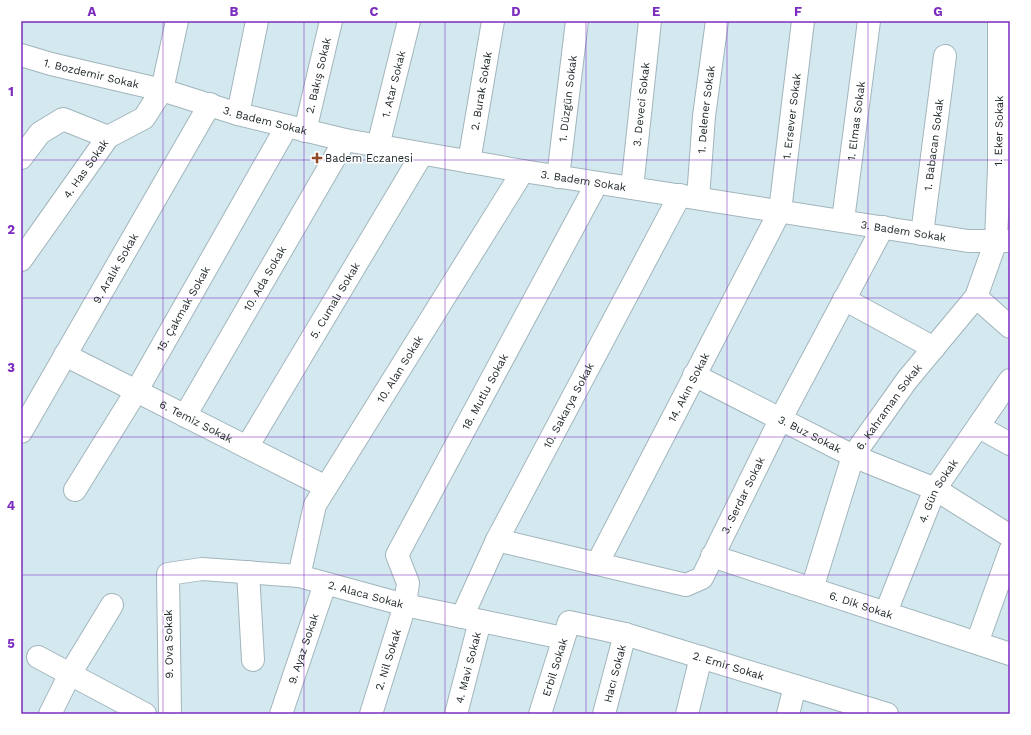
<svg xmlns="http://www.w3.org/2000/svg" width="1031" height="735" font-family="'Work Sans',sans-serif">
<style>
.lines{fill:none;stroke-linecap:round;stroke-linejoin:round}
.minor-casing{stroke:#a1b5bc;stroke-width:24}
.minor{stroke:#fff;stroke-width:22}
.grid{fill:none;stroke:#7b2cbf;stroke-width:1;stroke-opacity:0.55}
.poi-dot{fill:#914927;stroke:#fff;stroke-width:1.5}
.labels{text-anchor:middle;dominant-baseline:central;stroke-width:3;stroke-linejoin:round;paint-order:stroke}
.street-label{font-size:11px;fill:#1b2326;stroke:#fff}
.poi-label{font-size:11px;fill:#1b2326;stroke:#fff;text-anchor:start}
.neatline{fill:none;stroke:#7b2cbf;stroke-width:1.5}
.grid-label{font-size:13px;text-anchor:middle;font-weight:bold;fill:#7b2cbf}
</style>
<rect width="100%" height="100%" fill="#d4e8f0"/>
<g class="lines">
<!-- minor casing -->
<g class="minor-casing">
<g id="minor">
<path id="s1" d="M 21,55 L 51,64 L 162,90 L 238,114 L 345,140 L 523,171 L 968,241 L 1010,241"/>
<polyline points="238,114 257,21"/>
<path id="s2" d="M 305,131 L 331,21"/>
<path id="s3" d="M 378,146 L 409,21"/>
<polyline points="21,158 40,133 63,119 108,137"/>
<path id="s4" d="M 469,162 L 493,21"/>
<path id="s5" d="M 558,177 L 577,21"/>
<path id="s6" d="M 632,188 L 650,21"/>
<path id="s7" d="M 698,198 L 704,116 L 717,21"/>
<path id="s8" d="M 843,220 L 869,21"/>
<path id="s9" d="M 922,234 L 945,56"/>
<path id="s10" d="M 21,260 L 108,137 L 144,118 L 162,90 L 177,21"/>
<polyline points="976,297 1010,327"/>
<polyline points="844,299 934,348"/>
<path id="s11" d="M 65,355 L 326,487"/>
<path id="s12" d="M 694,375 L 853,456 L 935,489 L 1010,536"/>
<path id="s13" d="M 185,416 L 345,140"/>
<polyline points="979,427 1010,444"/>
<path id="s14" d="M 21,432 L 210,104"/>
<path id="s15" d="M 247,447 L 422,154"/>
<path id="s16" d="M 75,490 L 137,390 L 287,126"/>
<path id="s17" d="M 497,540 L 686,585 L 702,578 L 780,420 L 883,227"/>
<path id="s18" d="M 712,556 L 1010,654"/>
<path id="s19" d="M 597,564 L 780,211 L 803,21"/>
<polyline points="248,572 253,660"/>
<path id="s20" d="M 299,576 L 315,505 L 523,171"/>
<path id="s21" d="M 812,589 L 853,456 L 907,380 L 976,297 L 996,241 L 999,167 L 999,21"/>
<path id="s22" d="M 886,612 L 935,489 L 1010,380"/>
<path id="s23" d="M 462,617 L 497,540 L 680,195"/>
<polyline points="977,643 1010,551"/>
<polyline points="38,657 145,714"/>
<polyline points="50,714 70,674 112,605"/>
<path id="s24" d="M 170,714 L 168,574 L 202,569 L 299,576 L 405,605 L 563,638"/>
<path id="s25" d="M 281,714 L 325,584"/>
<path id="s26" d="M 371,714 L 405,605 L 408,583 L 397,555 L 597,183"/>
<path id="s27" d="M 456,714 L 480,621"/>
<path id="s28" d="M 540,714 L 569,622 L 625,634 L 887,714"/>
<path id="s29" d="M 604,714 L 625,634"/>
<polyline points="687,714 701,657"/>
<polyline points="788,714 795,686"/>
</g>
</g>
<!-- minor -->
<use href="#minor" class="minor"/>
</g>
<!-- grid -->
<path class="grid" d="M 163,21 L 163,714M 304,21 L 304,714M 445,21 L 445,714M 586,21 L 586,714M 727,21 L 727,714M 868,21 L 868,714M 21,160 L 1010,160M 21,298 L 1010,298M 21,437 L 1010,437M 21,575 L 1010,575"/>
<!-- markers -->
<path class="poi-dot" d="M315 152h4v4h4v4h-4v4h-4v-4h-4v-4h4z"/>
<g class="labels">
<!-- street labels -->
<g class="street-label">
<text stroke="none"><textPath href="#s1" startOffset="73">1. Bozdemir Sokak</textPath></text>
<text stroke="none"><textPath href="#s2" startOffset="57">2. Bakış Sokak</textPath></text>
<text stroke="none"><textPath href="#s3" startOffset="64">1. Atar Sokak</textPath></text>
<text stroke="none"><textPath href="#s4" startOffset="72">2. Burak Sokak</textPath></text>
<text stroke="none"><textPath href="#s5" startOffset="79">1. Düzgün Sokak</textPath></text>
<text stroke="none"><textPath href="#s6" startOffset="84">3. Deveci Sokak</textPath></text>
<text stroke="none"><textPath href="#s7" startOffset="89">1. Delener Sokak</textPath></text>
<text stroke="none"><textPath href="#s19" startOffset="493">1. Ersever Sokak</textPath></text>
<text stroke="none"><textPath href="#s1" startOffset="253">3. Badem Sokak</textPath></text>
<text stroke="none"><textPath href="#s8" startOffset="100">1. Elmas Sokak</textPath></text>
<text transform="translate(999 131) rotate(-89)">1. Eker Sokak</text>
<text stroke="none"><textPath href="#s9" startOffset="90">1. Babacan Sokak</textPath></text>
<text stroke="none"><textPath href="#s10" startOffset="112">4. Has Sokak</textPath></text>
<text stroke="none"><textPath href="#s1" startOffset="577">3. Badem Sokak</textPath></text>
<text stroke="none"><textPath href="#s1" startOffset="901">3. Badem Sokak</textPath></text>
<text stroke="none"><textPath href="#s14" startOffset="189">9. Aralık Sokak</textPath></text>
<text stroke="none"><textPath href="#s13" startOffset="159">10. Ada Sokak</textPath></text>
<text stroke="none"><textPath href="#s15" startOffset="171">5. Cumalı Sokak</textPath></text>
<text stroke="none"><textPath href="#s16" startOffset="211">15. Çakmak Sokak</textPath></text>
<text stroke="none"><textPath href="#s20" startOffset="233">10. Alan Sokak</textPath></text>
<text stroke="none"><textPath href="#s19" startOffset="199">14. Akın Sokak</textPath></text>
<text stroke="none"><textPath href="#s26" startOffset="352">18. Mutlu Sokak</textPath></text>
<text stroke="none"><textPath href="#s23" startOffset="237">10. Sakarya Sokak</textPath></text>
<text stroke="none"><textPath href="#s21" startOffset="200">6. Kahraman Sokak</textPath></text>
<text stroke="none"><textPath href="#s11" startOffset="147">6. Temiz Sokak</textPath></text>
<text stroke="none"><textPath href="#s12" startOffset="130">3. Buz Sokak</textPath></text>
<text stroke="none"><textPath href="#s22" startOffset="132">4. Gün Sokak</textPath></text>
<text stroke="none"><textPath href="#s17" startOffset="304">3. Serdar Sokak</textPath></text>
<text stroke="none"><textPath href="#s24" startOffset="341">2. Alaca Sokak</textPath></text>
<text stroke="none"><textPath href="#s18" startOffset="157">6. Dik Sokak</textPath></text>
<text transform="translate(169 644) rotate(-91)">9. Ova Sokak</text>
<text stroke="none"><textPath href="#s25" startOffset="69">9. Ayaz Sokak</textPath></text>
<text stroke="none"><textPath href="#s26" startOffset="57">2. Nil Sokak</textPath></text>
<text stroke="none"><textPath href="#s28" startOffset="262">2. Emir Sokak</textPath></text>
<text stroke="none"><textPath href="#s27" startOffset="48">4. Mavi Sokak</textPath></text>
<text stroke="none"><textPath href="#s28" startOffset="49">Erbil Sokak</textPath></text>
<text stroke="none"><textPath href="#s29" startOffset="42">Hacı Sokak</textPath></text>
</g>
<!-- poi labels -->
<g class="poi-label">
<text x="325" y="158">Badem Eczanesi</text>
</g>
</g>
<!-- border -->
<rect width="1031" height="735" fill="none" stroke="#ffffff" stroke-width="44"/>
<rect x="22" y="22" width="987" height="691" class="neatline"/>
<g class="grid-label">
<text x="92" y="16">A</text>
<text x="234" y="16">B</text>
<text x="374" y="16">C</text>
<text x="516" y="16">D</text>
<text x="656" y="16">E</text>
<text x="798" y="16">F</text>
<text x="938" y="16">G</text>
<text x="11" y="96">1</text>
<text x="11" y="234">2</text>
<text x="11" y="372">3</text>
<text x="11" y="510">4</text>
<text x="11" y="648">5</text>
</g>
</svg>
